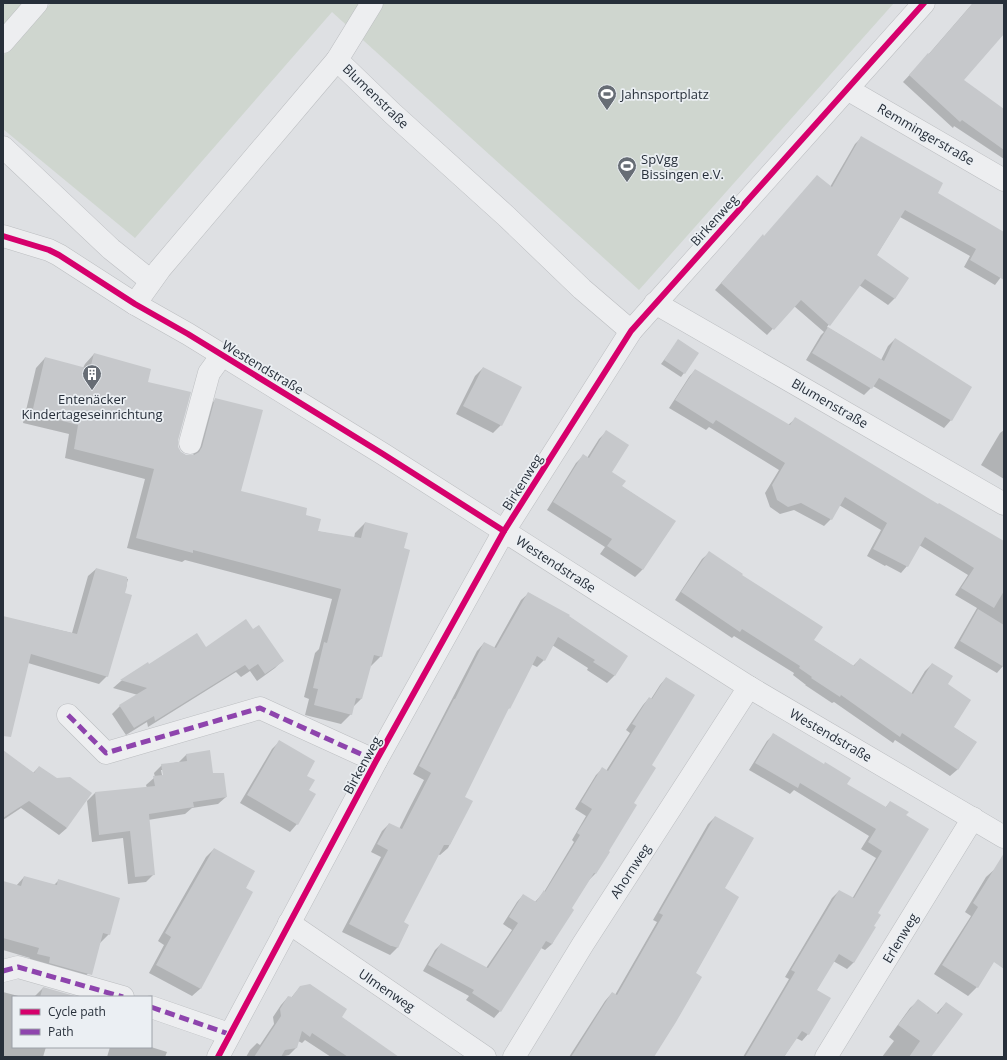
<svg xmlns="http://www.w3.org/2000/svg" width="1007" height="1060" font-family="'Open Sans',sans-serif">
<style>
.green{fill:#cfd6cf}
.shadow{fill:#0003;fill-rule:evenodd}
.building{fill:#c6c8cb}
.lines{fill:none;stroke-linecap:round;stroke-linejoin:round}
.minor-casing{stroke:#bcbec1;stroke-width:23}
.minor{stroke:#edeef0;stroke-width:22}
.quiet{stroke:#8e44ad;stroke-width:5;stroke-dasharray:10 5;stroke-linecap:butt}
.cycleway-casing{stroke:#ebeff3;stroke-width:8}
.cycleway{stroke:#d6006c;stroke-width:6}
.labels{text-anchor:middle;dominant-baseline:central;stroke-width:3.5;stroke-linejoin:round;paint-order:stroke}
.poi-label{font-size:13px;fill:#272f3a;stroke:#ebeff3;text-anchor:start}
.street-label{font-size:13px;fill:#272f3a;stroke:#ebeff3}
</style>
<rect width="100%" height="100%" fill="#dee0e3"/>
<!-- green -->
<g class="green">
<polygon points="3,3 29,3 3,32"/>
<polygon points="51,3 894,3 639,290 332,12 135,238 3,129 3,56"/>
</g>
<!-- shadow -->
<g class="shadow">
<polygon points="973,3 1004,3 1004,32 962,81 1004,110 1004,159 954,126 953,128 903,82 928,55"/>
<polygon points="861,138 936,193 1004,233 1004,273 995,285 964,267 970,256 900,217 876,256 908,278 894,299 888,305 859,285 827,327 881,360 888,346 895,339 951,420 944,428 873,386 864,395 806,360 821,335 824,332 794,306 767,335 715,290 757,242 830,187 855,144"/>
<polygon points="678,341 684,373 681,377 661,364"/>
<polygon points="94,354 147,383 177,440 177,447 180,452 187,456 193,456 206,409 216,399 240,492 304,515 316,531 354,538 355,533 365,523 403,549 381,656 371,666 370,665 361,699 352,708 351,714 341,724 305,715 309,699 304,697 315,653 319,649 332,599 185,560 182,562 127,548 145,479 65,458 69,434 23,423 36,368 45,358 83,368 85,364"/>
<polygon points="483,368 501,425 493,433 456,414 475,376"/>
<polygon points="695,370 788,425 795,419 937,505 1004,543 1003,666 997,673 954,648 977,608 955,595 968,575 919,545 907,566 901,573 886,565 885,566 867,556 881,530 839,505 831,519 824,526 794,510 780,514 770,507 765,493 779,470 709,427 706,430 669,408 689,377"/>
<polygon points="1004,430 1004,479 981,465 1000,433"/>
<polygon points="606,432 610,472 621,486 674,521 642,570 635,577 600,554 605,547 547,510 576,463 583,456 587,458 599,439"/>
<polygon points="709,553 741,575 813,640 853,666 860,659 911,694 925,671 932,664 947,684 953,727 976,742 957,770 950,776 895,740 893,743 834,702 832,703 805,685 806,685 793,675 794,673 734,636 732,638 675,600 702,559"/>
<polygon points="96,569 128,579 124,594 107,676 99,684 28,663 3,725 3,617 72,633 88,576"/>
<polygon points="529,593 568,616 626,657 614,676 607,683 587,670 588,668 552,645 544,660 537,667 531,664 509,708 505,712 463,797 471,802 448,848 440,855 438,854 402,923 408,926 397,948 390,955 342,932 381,857 371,852 382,831 389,824 399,829 409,809 424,780 413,774 477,651 484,643 494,648 521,600"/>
<polygon points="253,631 283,660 275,668 257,681 250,671 241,677 236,672 148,727 147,722 126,735 112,714 120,706 138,695 113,688 121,681 147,664 148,665 205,648"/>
<polygon points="666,678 651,765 633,803 595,874 589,880 570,909 552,944 545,950 541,948 500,1011 494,1018 466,1000 469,996 423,971 435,950 441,944 486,968 512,930 503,924 517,902 523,895 535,902 544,892 574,842 572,840 586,816 575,809 596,775 602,769 606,771 630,733 626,730 643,705 649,698 651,699 660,685"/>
<polygon points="774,734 846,785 885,808 890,802 905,815 877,914 854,962 847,969 833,961 816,991 808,1034 802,1041 796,1038 784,1057 743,1057 789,979 785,977 832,898 839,891 852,899 876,858 861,849 869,836 794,790 790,794 749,770 767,741"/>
<polygon points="280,741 305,776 308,790 297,824 290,832 240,803 272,749"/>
<polygon points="3,751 33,773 39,767 67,828 59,835 21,808 3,820"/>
<path d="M 187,754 L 212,774 L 223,773 L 226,797 L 218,804 L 192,808 L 185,814 L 148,820 L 154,874 L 146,882 L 128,884 L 123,838 L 92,842 L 87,801 L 95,793 L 147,788 L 146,785 L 155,777 L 154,773 L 162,765 L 179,762 ZM 161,770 L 163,770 L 163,780 Z"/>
<polygon points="715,817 724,888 694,974 653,1057 569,1057 605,1001 612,993 615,995 657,922 653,920 708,824"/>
<polygon points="214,849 244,888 251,892 200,989 192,996 149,973 164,945 158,941 206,857"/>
<polygon points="995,869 1004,875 1004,935 1001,950 977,987 968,996 934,974 971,916 965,912 986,877"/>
<polygon points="24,877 54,885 58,881 109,934 99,944 92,969 83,979 28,963 30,958 3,950 3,882 16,886"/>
<polygon points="300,987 341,1017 397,1057 331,1057 305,1040 302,1043 298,1041 296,1048 289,1055 280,1057 246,1057 250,1050 257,1043 260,1045 274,1024 273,1017 281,1005 288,997 291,998"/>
<polygon points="43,988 60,997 34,997"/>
<polygon points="3,992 22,997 13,997 13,1047 46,1047 43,1057 3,1057"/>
<polygon points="918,1001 936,1014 946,1003 930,1057 882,1057 894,1041 889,1037 910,1008"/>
<polygon points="110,1047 151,1047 167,1052 165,1057 107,1057"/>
</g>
<!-- building -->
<g class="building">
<polygon points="973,3 1004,3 1004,34 964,80 1004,109 1004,150 962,120 960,122 909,75 928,53 929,54"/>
<polygon points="861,136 943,183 938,193 1004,232 1004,280 970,260 976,249 905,210 877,255 909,278 895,299 865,279 830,326 801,300 774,330 721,283 763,234 764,236 817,175 832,187"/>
<polygon points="828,327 884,361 895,338 972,387 952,421 879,378 872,389 812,353"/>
<polygon points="678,339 699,353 685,374 664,360"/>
<polygon points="94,353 151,369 148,382 191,392 178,440 178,447 181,452 186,455 194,455 199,452 202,447 215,398 263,410 241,491 307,508 306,515 321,519 318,531 361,538 365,522 408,533 404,548 410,550 382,657 374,655 362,699 356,698 352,715 314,705 318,689 313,688 324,642 327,643 341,589 193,550 193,553 136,538 154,469 74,449 78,425 32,413 45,357 90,369"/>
<polygon points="483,367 522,387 502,426 463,406"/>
<polygon points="695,369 790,425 795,417 938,504 939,503 1004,541 1004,591 994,608 961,588 974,568 925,537 908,567 873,549 887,523 845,497 832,520 801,503 788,507 777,500 772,485 785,463 716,420 713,424 675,400"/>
<polygon points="606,430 629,445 612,472 626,481 622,486 676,521 643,570 607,546 612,539 553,502 583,454 589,458"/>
<polygon points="709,551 743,574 742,575 823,627 814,640 854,666 860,658 913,694 932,663 953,676 948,684 971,700 954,727 977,742 958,770 902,733 900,737 841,695 840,697 811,678 812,677 799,668 800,666 742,629 740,632 681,592"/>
<polygon points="96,568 127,577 127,586 125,593 132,595 108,677 31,654 11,737 3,736 3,616 77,634"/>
<polygon points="528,592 570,615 569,616 628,656 615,676 593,662 595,660 558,637 545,661 537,656 510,709 509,708 465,797 473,801 450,845 444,845 404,922 409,925 398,948 392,946 391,946 349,924 388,850 377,844 389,823 402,829 431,773 419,766 454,699 455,699 484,642 496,648"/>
<polygon points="978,609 1004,625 1004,667 960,641"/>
<polygon points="246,619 253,629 259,625 284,661 265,674 258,664 249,670 245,665 155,721 154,716 134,728 119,705 147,688 120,680 148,662 149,664 197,633 206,647"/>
<polygon points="666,677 695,695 652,765 656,768 634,803 637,805 609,851 610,852 596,874 594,873 572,908 574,910 552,944 546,941 501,1012 472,993 474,990 428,965 441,943 488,968 518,923 509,917 523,894 536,902 544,890 545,892 580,835 577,833 592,809 581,802 602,767 608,771 636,726 632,724 649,697 652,699"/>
<polygon points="773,733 824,764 825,762 851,778 847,784 886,807 890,801 909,812 906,815 929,829 878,913 881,915 874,926 876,927 854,963 839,954 817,990 831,998 809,1035 802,1031 784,1057 745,1057 795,972 791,970 839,890 854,898 882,851 868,842 876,829 800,783 798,788 755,763"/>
<polygon points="279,740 315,761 307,776 315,780 309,790 316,794 298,825 247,795"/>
<polygon points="3,750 34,773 39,766 57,778 70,777 92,793 67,828 29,801 3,818"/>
<polygon points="210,750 213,773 224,773 227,797 193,802 194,807 149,814 155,875 135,877 130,831 99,835 95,792 155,786 153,776 163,775 161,764 187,761 186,754"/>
<polygon points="715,816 754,838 725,888 739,897 696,973 702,977 676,1022 654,1057 571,1057 612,992 617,995 663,915 659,913"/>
<polygon points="214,848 255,871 246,888 253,892 201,989 156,965 171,937 165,933"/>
<polygon points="1004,853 1004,969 994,962 978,988 942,965 978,907 973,903"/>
<polygon points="24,876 57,885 58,879 120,898 110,935 103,933 92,975 49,963 50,957 37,954 39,948 3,938 3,881 21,886"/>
<polygon points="310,984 347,1009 342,1017 399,1057 348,1057 312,1033 310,1037 302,1031 297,1048 285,1050 281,1057 254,1057 281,1016 280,1009 288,996 292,997 300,986"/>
<polygon points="43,987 78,997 40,997"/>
<polygon points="918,999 938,1014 946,1002 963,1014 931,1057 909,1057 920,1041 898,1025"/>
</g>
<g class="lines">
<!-- minor casing -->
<g class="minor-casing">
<g id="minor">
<polyline points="3,42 37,3"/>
<polyline points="337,60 372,3"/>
<polyline points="847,89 1004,180"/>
<polyline points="3,147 111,249 151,281"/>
<polyline points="3,236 49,250 59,255 135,304 188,334 383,454 749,687 1004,837"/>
<polyline points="655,303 1004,504"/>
<polyline points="135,304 160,269 337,60 392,113 506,216 582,289 631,331"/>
<polyline points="190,443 209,373 222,355"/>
<polyline points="68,715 106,753 260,708 376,761"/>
<polyline points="289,923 485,1057"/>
<polyline points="3,971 18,967 123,997"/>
<polyline points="151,1007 229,1034"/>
<polyline points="218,1057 376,761 504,531 631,331 924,3"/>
<polyline points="514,1057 583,944 749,687"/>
<polyline points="826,1057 973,818"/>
</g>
</g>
<!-- minor -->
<use href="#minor" class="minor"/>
<!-- quiet -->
<g class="quiet">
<polyline points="68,715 106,753 260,708 376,761"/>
<polyline points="3,971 18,967 123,997"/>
<polyline points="151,1007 229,1034"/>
</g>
<!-- cycleway casing -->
<g class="cycleway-casing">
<g id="cycleway">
<polyline points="3,236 49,250 59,255 135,304 188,334 383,454 504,531"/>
<polyline points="218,1057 376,761 504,531 631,331 924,3"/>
</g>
</g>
<!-- cycleway -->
<use href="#cycleway" class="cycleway"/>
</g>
<!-- icons -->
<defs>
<g id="stadium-pin" transform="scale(1)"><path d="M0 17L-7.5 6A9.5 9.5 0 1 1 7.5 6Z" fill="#676d75" stroke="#ebeff3"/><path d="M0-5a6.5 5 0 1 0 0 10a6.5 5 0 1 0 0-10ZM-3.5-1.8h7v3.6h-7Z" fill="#fff"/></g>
<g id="building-pin" transform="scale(1)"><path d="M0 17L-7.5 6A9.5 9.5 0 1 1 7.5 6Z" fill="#676d75" stroke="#ebeff3"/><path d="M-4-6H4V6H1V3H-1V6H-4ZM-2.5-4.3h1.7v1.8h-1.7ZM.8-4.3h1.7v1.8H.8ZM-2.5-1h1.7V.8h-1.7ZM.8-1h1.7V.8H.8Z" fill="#fff"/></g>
</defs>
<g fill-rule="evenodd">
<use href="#stadium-pin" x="607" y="94"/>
<use href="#stadium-pin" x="627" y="166"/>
<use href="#building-pin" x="92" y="374"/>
</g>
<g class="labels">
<!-- poi labels -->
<g class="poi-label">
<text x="621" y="94">Jahnsportplatz</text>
<text x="641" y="159">SpVgg<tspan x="641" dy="15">Bissingen e.V.</tspan></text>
<text x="92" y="399" text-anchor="middle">Entenäcker<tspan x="92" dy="15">Kindertageseinrichtung</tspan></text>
</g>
<!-- street labels -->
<g class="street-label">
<text transform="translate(376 96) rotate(44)">Blumenstraße</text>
<text transform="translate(926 134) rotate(30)">Remmingerstraße</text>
<text transform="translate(714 220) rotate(-48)">Birkenweg</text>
<text transform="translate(263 367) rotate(31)">Westendstraße</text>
<text transform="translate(830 403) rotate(30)">Blumenstraße</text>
<text transform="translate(522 482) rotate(-58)">Birkenweg</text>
<text transform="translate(556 564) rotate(33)">Westendstraße</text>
<text transform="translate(831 735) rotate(30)">Westendstraße</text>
<text transform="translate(362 765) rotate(-61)">Birkenweg</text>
<text transform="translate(630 871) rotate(-57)">Ahornweg</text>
<text transform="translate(900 938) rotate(-59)">Erlenweg</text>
<text transform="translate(387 990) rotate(34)">Ulmenweg</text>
</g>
</g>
<!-- border -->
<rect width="1007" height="1060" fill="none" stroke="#272f3a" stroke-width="8"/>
<!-- legend -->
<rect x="12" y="996" width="140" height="52" fill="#ebeff3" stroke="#9da2a9"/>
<rect x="20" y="1009" width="20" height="6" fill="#d6006c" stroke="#9da2a9"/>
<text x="48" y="1016" font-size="12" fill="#272f3a">Cycle path</text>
<rect x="20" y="1029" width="20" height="6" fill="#8e44ad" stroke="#9da2a9"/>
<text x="48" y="1036" font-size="12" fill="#272f3a">Path</text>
</svg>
